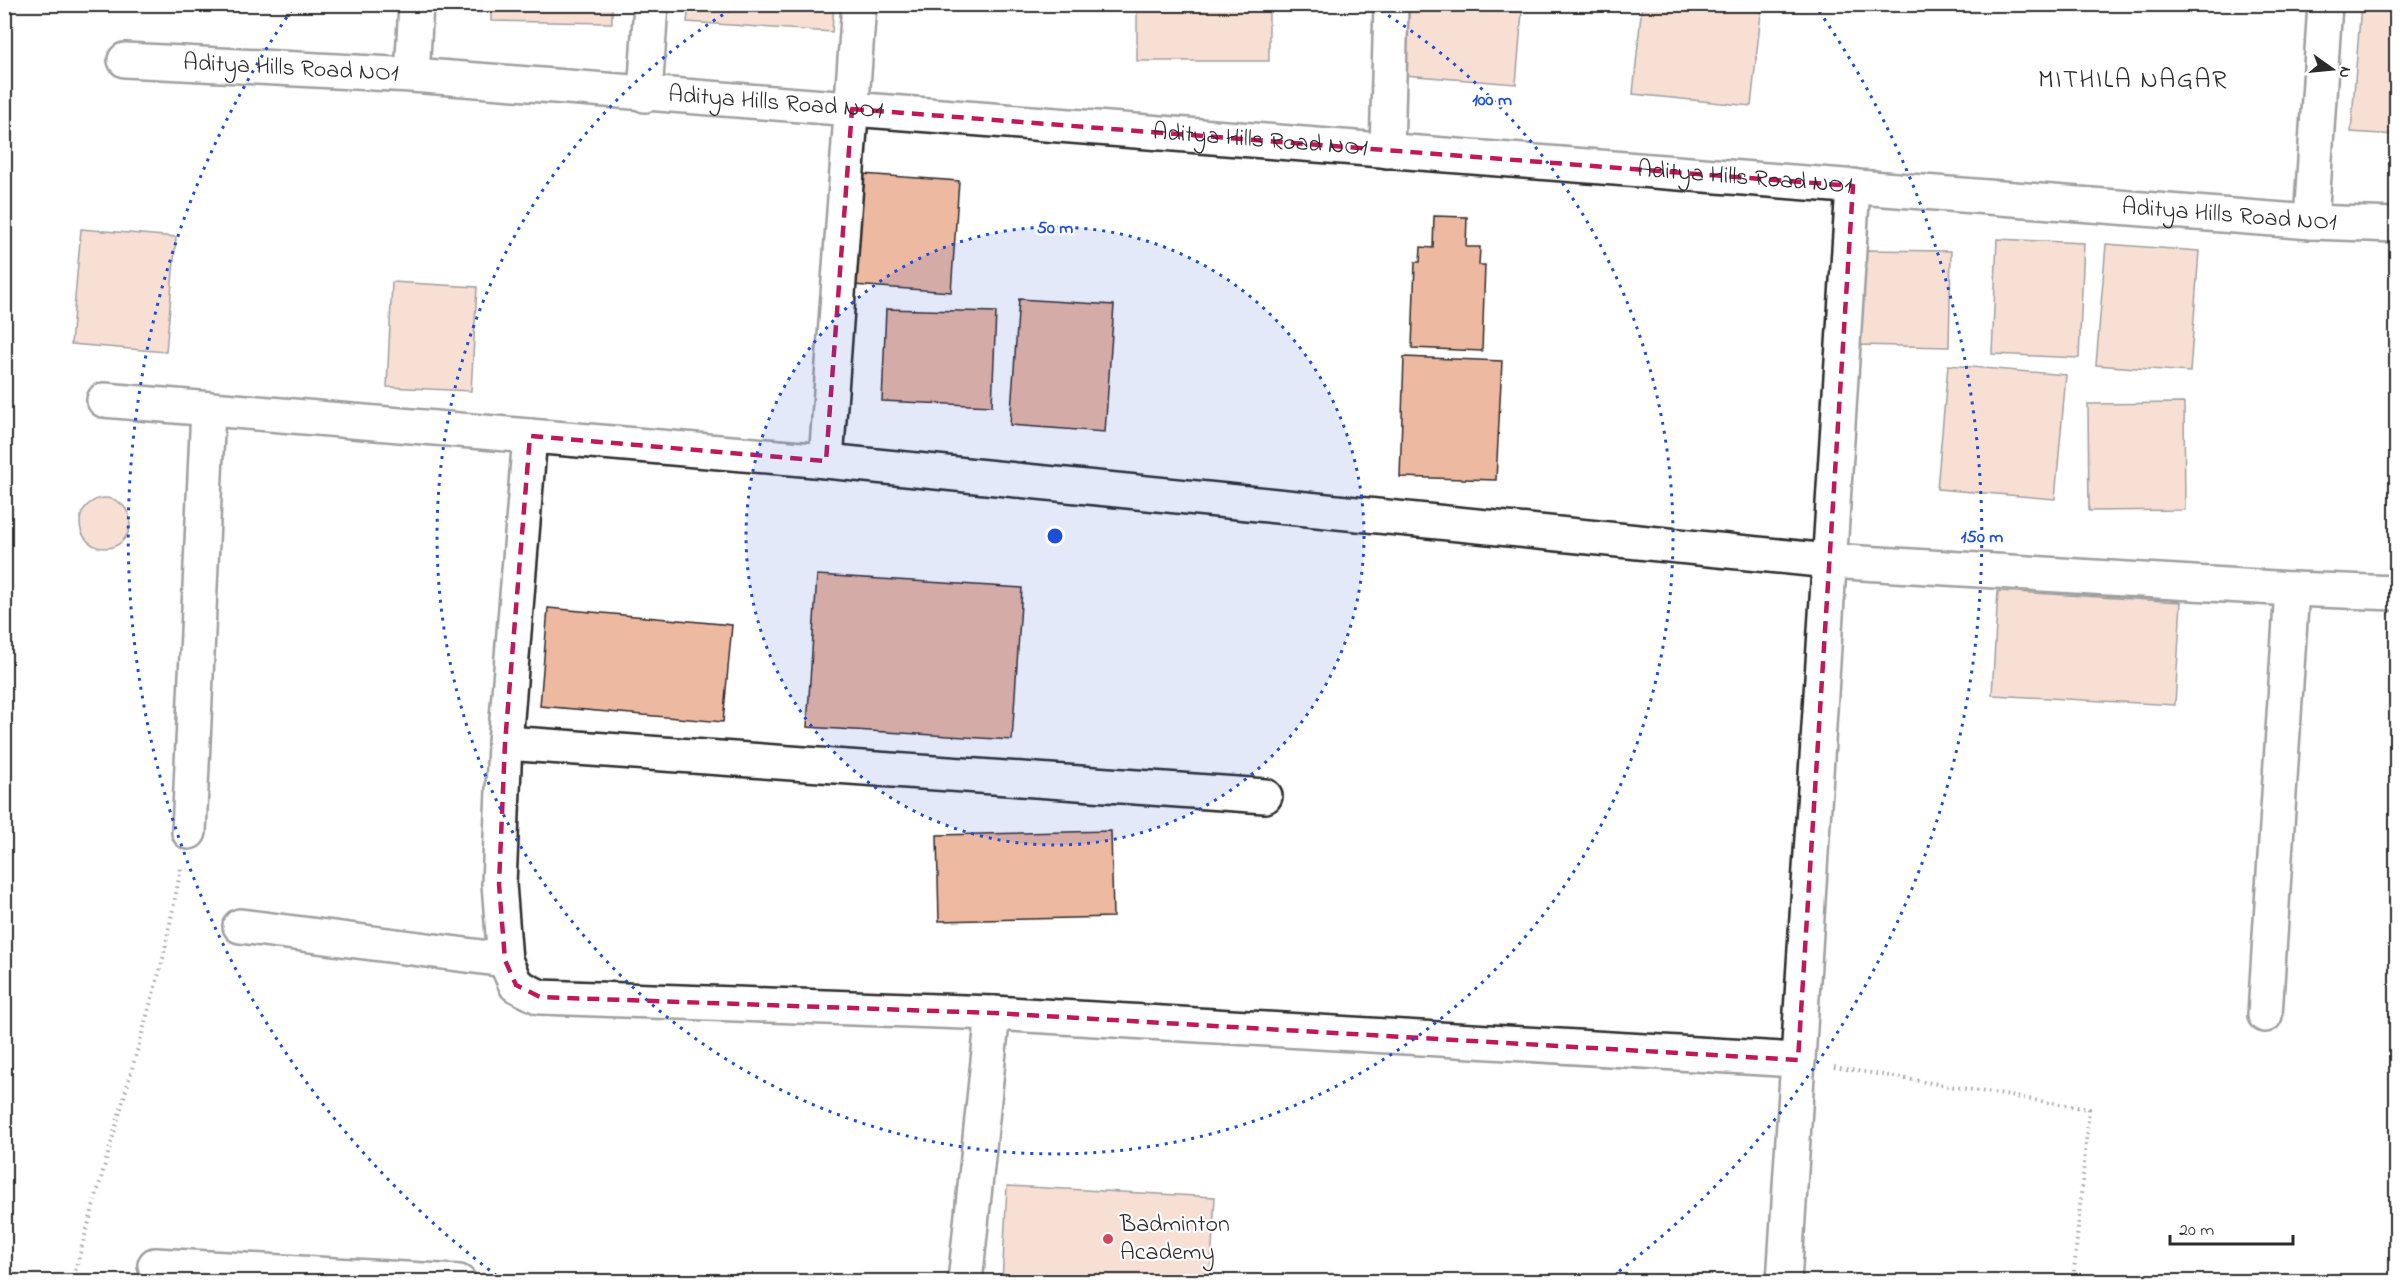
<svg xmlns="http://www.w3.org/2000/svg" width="2401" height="1286" font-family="'Indie Flower',sans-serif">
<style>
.building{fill:#eeb9a1;stroke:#2b2b2b;stroke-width:1.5}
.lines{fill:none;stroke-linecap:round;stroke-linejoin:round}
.street-casing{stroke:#2b2b2b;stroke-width:38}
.path{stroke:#2b2b2b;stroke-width:4;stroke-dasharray:1.5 4.5;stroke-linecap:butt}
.street{stroke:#fff;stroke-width:33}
.marked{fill:none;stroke:#c2185b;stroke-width:4.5;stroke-dasharray:12 8;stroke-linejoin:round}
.ring{fill:none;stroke:#1d4ed8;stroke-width:3;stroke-dasharray:3 6}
.poi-dot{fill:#d1495b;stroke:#fff;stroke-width:2}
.labels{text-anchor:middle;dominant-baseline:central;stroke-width:4.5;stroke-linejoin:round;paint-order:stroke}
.street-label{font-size:24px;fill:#2b2b2b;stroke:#fff}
.poi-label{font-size:24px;fill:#2b2b2b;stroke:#fff;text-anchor:start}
.neighbourhood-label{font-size:26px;letter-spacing:1.5px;fill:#2b2b2b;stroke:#fff}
.centre{fill:#1d4ed8;stroke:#fff;stroke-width:3}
.ring-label{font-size:18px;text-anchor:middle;font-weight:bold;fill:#1d4ed8;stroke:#fff;stroke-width:4.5;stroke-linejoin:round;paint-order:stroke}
</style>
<rect width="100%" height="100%" fill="#fff"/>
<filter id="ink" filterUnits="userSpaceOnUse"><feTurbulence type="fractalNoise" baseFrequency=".0167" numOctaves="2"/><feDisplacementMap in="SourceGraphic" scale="12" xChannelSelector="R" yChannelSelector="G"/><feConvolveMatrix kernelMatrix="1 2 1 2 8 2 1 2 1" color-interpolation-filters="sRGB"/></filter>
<g filter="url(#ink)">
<!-- building -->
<g class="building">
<polygon points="491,4 612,4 612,23 491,21"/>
<polygon points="689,4 834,4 832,32 687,22"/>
<rect x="1137" y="4" width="132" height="57"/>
<polygon points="1410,4 1522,12 1516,84 1404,75"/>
<polygon points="1642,4 1762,4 1751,106 1633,94"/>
<polygon points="2361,4 2396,4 2396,135 2351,132"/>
<polygon points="862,174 959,181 951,292 853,285"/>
<polygon points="1434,216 1467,217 1466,247 1480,247 1479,265 1485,265 1482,351 1412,348 1415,262 1420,262 1421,247 1433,248"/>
<polygon points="81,229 176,237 166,352 71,344"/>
<polygon points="1997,239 2084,243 2079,358 1992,354"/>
<polygon points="2106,244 2199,251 2190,372 2096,365"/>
<polygon points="1859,250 1951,251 1949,347 1857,345"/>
<polygon points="392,282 477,287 471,391 387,387"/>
<polygon points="1019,299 1114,305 1105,432 1010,425"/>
<polygon points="886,309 996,312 992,406 882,401"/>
<polygon points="2396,329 2396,390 2391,389"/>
<polygon points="1404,357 1502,361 1496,480 1400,477"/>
<polygon points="1948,365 2066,375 2055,499 1937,489"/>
<polygon points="2184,403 2185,510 2089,511 2088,404"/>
<circle cx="105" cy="523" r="25"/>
<polygon points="817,575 1022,588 1012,740 807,727"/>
<polygon points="1998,591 2181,602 2175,705 1992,695"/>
<polygon points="548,608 732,625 723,722 540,706"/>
<polygon points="1111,831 1113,917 939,921 937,835"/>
<polygon points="1007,1186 1215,1197 1210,1282 1002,1282"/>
</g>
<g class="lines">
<!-- street casing -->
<g class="street-casing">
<g id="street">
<path id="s1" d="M 125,60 L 412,75 L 2311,222 L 2396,225"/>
<polyline points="412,75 416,4"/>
<polyline points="645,95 651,4"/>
<polyline points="1387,151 1391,4"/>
<polyline points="2311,222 2325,4"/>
<polyline points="104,400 826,461 859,4"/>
<polyline points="530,436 505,743 499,884 505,960 516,985 540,997 993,1013 1798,1060"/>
<polyline points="826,461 1829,561 2292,589 2396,593"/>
<polyline points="505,743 1265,796"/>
<polyline points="189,832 208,409"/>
<polyline points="240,926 505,960"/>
<polyline points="2265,1015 2292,589"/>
<polyline points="155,1265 459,1282"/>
<polyline points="965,1282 993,1013"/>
<polyline points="1784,1282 1853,186"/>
</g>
</g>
<!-- path -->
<g class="path">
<polyline points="1834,1067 2089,1109 2073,1282"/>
<polyline points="72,1282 163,959 181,868"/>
</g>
<!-- street -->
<use href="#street" class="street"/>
</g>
</g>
<!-- marked area -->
<path d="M0 0H2401V1286H0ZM 852,109 L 1853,186 L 1798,1060 L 993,1013 L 540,997 L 516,985 L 505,960 L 499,884 L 505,743 L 530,436 L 826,461 Z" fill="#fff" fill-opacity=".55" fill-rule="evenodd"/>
<path class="marked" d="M 852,109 L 1853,186 L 1798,1060 L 993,1013 L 540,997 L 516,985 L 505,960 L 499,884 L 505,743 L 530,436 L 826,461 Z"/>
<!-- distance rings -->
<circle cx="1055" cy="536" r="309" fill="#1d4ed8" fill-opacity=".12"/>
<g class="ring">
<circle cx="1055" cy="536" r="309"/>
<path d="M1373 6A618 618 0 1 1 737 6"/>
<path d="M504 1281A927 927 0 0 1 291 11M1819 11A927 927 0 0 1 1606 1281"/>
</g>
<!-- markers -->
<circle class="poi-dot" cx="1108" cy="1239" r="6"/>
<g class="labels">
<!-- street labels -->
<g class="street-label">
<text stroke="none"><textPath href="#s1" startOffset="166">Aditya Hills Road NO1</textPath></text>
<text stroke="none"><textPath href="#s1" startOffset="652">Aditya Hills Road NO1</textPath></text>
<text stroke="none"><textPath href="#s1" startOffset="1138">Aditya Hills Road NO1</textPath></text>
<text stroke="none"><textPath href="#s1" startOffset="1624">Aditya Hills Road NO1</textPath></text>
<text stroke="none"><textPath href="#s1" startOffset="2110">Aditya Hills Road NO1</textPath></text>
</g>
<!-- poi labels -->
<g class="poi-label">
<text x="1120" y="1225">Badminton<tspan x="1120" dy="28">Academy</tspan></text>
</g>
<!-- neighbourhood labels -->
<g class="neighbourhood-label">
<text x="2133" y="81">MITHILA NAGAR</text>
</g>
</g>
<circle cx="1055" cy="536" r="9" class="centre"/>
<g class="ring-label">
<text x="1492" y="105">100 m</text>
<text x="1055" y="233">50 m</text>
<text x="1982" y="542">150 m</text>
</g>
<!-- margin -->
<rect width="2401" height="1286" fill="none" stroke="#fff" stroke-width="24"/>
<rect x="12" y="12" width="2377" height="1262" fill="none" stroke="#2b2b2b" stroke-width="2" filter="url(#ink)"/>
<!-- north arrow -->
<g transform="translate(2332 69) rotate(105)" stroke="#ffffff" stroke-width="4.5" paint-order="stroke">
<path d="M0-4.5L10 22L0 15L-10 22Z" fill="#2b2b2b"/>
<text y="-9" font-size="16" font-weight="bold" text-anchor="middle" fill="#2b2b2b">N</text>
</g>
<!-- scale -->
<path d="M2170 1235v9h123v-9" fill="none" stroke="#2b2b2b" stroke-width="3"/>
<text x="2179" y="1235" font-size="18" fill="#2b2b2b" stroke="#ffffff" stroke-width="4.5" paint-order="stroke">20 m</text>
</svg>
